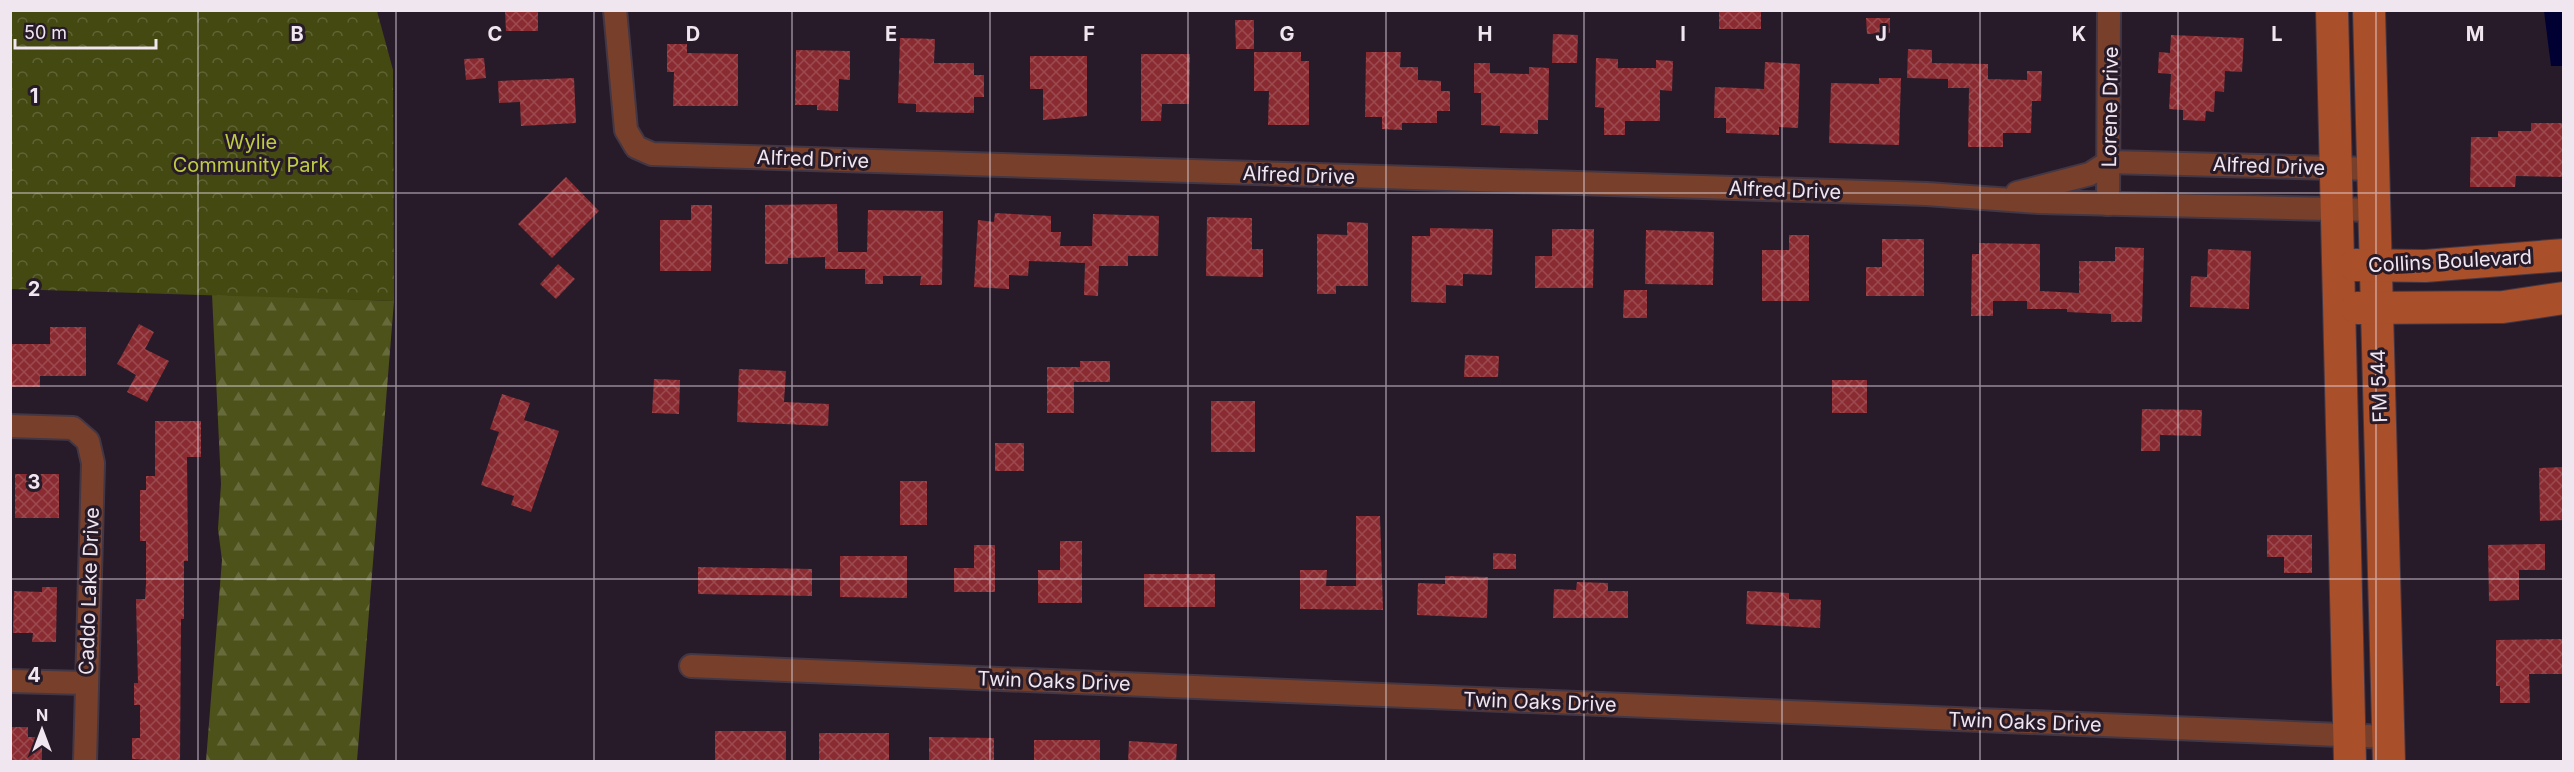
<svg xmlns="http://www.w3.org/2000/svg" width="2574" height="772" font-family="Inter,sans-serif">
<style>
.forest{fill:url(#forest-firs)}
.park{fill:url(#park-crowns)}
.water{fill:#000032}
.building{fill:url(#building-cross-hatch)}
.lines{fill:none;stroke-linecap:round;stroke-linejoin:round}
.street-casing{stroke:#433745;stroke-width:26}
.secondary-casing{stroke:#433745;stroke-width:34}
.street{stroke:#78402a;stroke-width:22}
.secondary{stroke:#a94f2a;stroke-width:32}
.grid{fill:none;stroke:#efe6f0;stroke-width:1.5;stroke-opacity:0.55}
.labels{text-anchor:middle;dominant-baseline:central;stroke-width:6;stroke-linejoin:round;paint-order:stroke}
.street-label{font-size:20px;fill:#efe6f0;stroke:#271b29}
.park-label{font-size:20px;fill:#bfcc40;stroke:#271b29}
.grid-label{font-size:20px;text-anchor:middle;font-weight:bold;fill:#efe6f0;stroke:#271b29;stroke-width:6;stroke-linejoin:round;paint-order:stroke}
</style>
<defs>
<pattern id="forest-firs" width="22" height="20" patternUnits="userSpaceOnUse" patternTransform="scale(1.5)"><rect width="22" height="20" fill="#4d521b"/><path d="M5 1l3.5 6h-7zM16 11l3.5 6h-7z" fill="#676b3c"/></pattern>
<pattern id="park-crowns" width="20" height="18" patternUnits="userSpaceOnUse" patternTransform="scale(1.5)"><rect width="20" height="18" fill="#444912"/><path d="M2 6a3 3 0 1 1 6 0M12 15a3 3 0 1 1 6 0" fill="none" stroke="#5f6335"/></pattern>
<pattern id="building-cross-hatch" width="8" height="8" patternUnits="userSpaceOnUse" patternTransform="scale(1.5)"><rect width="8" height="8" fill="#8a2b31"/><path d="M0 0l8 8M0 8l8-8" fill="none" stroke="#9b4a4f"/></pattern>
</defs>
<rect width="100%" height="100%" fill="#271b29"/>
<!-- forest -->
<polygon class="forest" points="212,294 394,301 357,761 206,761 222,560 218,529 221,484"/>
<!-- park -->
<polygon class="park" points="11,10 377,11 393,70 394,301 11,289"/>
<!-- water -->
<polygon class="water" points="2544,11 2563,11 2563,66 2551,66"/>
<!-- building -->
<g class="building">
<polygon points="505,10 538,10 538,31 506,31"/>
<rect x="1719" y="10" width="42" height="19"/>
<polygon points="1866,18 1890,18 1890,33 1867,34"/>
<polygon points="1235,20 1254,20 1254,49 1236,49"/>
<polygon points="1553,34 1578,35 1577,63 1552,63"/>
<polygon points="2171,35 2244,38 2242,72 2225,71 2224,92 2215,91 2214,112 2206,111 2205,121 2183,120 2183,110 2169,109 2171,74 2158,73 2159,52 2170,53"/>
<polygon points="900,38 935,39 934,63 974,63 974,75 984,75 984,97 974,97 974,113 916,112 916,104 898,103"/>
<polygon points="667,44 687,44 687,53 738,54 738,106 673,106 674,72 667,72"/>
<polygon points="1908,49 1932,50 1932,63 1988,64 1988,79 2027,80 2027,71 2042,71 2041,101 2032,101 2031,133 2003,133 2003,147 1968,147 1969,88 1948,88 1948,79 1907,78"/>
<polygon points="796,50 850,51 850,80 839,79 838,111 817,110 817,105 795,105"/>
<polygon points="1254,52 1301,52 1301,61 1309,61 1309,125 1268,125 1269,91 1254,91"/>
<polygon points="1366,52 1401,52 1400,67 1418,67 1418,80 1441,81 1441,91 1450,91 1450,111 1437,111 1437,123 1402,123 1402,130 1382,129 1382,117 1365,117"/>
<polygon points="1141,54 1190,54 1189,104 1162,104 1161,121 1141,121"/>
<polygon points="1030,56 1087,56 1087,116 1043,120 1043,89 1030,89"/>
<polygon points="484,58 486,78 466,80 464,59"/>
<polygon points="1596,58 1618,59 1618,68 1656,68 1656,60 1673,61 1672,91 1660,90 1660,121 1625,121 1625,135 1604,135 1604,108 1595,107"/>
<polygon points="1765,62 1800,64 1798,128 1779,127 1779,135 1726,133 1726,118 1714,118 1715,87 1764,89"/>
<polygon points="1474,63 1490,63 1490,73 1529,74 1529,67 1549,68 1548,120 1538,120 1538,134 1500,133 1500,126 1481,125 1481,93 1474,93"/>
<polygon points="574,78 576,123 521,126 520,102 499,103 498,81"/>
<polygon points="1879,78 1901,78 1899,145 1829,143 1831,83 1879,84"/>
<polygon points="2531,123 2564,123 2564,177 2516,176 2515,187 2470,187 2471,137 2498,137 2498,131 2531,131"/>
<polygon points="566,177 599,211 552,258 518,224"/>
<polygon points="837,204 838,252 867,252 868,210 943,211 942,285 920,285 921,276 883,276 883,284 865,284 865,269 825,269 825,257 788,258 788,264 765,264 765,205"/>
<polygon points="691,205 712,205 711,271 660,271 660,220 691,220"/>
<polygon points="995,213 1051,216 1051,232 1061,232 1060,246 1092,246 1093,214 1159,216 1158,256 1128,256 1128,266 1099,266 1098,296 1084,295 1085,263 1029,261 1028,276 1009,275 1009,289 974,287 978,220 994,222"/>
<polygon points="1207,217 1252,218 1252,249 1263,249 1263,277 1206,276"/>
<polygon points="1347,222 1368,223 1368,286 1336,286 1336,294 1317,294 1317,234 1347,235"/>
<polygon points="1430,228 1493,229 1492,275 1463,274 1463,286 1446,285 1446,303 1411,302 1412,236 1430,236"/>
<polygon points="1552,229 1594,229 1593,288 1535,288 1535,256 1552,256"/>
<polygon points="1646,230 1714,232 1713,285 1645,284"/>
<polygon points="1789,235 1809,235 1809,301 1762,301 1762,250 1789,250"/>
<polygon points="1882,239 1924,239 1924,296 1866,296 1866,267 1882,267"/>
<polygon points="1979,243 2040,244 2040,291 2079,293 2079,261 2115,261 2115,247 2144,248 2142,322 2111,322 2111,314 2067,312 2067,309 2027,309 2027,301 1993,301 1993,316 1971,316 1972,254 1979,254"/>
<polygon points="2208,249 2251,251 2249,309 2190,307 2191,276 2207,277"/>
<polygon points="558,264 575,279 556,299 540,284"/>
<polygon points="1624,290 1647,290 1647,318 1623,318"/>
<polygon points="139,324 154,332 145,349 169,361 147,402 127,392 136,375 117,364"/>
<polygon points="50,327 86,327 86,376 40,376 40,387 10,387 10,344 50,344"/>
<polygon points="1465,355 1499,356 1498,377 1464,377"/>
<polygon points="1080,361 1110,361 1110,382 1074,382 1074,413 1047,413 1047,367 1080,367"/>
<polygon points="739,369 786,371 784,402 829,404 828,426 737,422"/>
<polygon points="654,379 680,380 679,414 652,413"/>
<rect x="1832" y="380" width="35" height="33"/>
<polygon points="502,394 530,403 524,420 559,431 531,512 511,505 514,496 481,485 499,432 490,429"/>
<rect x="1211" y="401" width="44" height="51"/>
<polygon points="2142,409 2202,410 2201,436 2160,435 2160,451 2141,451"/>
<polygon points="155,421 201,421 201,457 187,457 188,561 184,561 184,619 181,619 180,762 132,759 132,738 140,738 140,705 134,705 134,683 138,683 136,599 145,599 146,584 146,541 140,541 140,490 146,490 146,476 155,476"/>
<rect x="995" y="443" width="29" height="28"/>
<polygon points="2564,467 2564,520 2540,521 2539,468"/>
<rect x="15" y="474" width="44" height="44"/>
<rect x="900" y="481" width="27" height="44"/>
<polygon points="1356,516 1380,516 1383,610 1300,609 1300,570 1327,570 1326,586 1356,586"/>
<polygon points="2267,535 2312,535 2312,573 2284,573 2284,557 2267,557"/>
<polygon points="1060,541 1082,541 1082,603 1038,603 1038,570 1060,570"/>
<polygon points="2545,544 2545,570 2519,570 2519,600 2489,601 2488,545"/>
<polygon points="974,545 995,545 995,592 954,592 954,568 974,568"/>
<polygon points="1493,553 1516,554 1516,569 1493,569"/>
<polygon points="840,556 907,556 907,598 840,597"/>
<polygon points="698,567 812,569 812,596 698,594"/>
<rect x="1144" y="574" width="71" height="33"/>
<polygon points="1445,576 1488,577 1487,618 1417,615 1418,583 1445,584"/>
<polygon points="1577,582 1608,583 1608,591 1628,591 1628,618 1553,618 1554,589 1576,590"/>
<polygon points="42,587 57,587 56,642 32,642 33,633 13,633 14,591 42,592"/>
<polygon points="1747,591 1789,593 1789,599 1821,600 1820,628 1746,624"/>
<polygon points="2563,639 2564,674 2529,674 2530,703 2500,703 2500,686 2496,686 2496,640"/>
<polygon points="10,727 28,727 28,737 42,737 42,762 10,762"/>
<polygon points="715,731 786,731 786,762 715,760"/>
<rect x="819" y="733" width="70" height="29"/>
<polygon points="929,737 994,738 994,762 929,762"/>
<rect x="1034" y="740" width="66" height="22"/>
<polygon points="1129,741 1177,744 1176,762 1128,762"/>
</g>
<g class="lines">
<!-- street casing -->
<g class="street-casing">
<g id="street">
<polyline points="615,10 626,130 636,147 652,154 1927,194 2039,202 2374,210"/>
<polyline points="2017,193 2090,174 2109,162 2373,169"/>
<polyline points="2108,204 2109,10"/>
<polyline points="10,426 73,428 88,441 93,463 85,762"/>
<polyline points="691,666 2389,737"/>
<polyline points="10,681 86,683"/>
</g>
</g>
<!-- secondary casing -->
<g class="secondary-casing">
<g id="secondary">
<polyline points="2332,10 2350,762"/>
<polyline points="2369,10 2389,762"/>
<polyline points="2355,265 2425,266 2564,255"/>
<polyline points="2357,308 2503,307 2564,298"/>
</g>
</g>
<!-- street -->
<use href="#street" class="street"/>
<!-- secondary -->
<use href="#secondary" class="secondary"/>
</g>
<!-- grid -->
<path class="grid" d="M 198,10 L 198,762M 396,10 L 396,762M 594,10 L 594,762M 792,10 L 792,762M 990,10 L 990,762M 1188,10 L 1188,762M 1386,10 L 1386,762M 1584,10 L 1584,762M 1782,10 L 1782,762M 1980,10 L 1980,762M 2178,10 L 2178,762M 2376,10 L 2376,762M 10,193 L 2564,193M 10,386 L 2564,386M 10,579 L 2564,579"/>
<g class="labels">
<!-- street labels -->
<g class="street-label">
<text transform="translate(2110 107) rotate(-89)">Lorene Drive</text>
<text transform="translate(813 159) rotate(2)">Alfred Drive</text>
<text transform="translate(2269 166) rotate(2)">Alfred Drive</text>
<text transform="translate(1299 175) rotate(2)">Alfred Drive</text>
<text transform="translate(1785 190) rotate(2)">Alfred Drive</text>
<text transform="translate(2450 261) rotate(-3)">Collins Boulevard</text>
<text transform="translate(2379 386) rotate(-92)">FM 544</text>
<text transform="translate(89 591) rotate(-88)">Caddo Lake Drive</text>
<text transform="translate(1054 681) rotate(2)">Twin Oaks Drive</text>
<text transform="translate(1540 702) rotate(2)">Twin Oaks Drive</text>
<text transform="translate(2025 722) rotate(2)">Twin Oaks Drive</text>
</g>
<!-- park labels -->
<g class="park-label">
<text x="251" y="142">Wylie<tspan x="251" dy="23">Community Park</tspan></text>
</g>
</g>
<g class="grid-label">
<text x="297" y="41">B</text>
<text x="495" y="41">C</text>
<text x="693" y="41">D</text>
<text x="891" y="41">E</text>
<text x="1089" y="41">F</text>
<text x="1287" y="41">G</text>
<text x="1485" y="41">H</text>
<text x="1683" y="41">I</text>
<text x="1881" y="41">J</text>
<text x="2079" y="41">K</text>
<text x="2277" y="41">L</text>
<text x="2475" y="41">M</text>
<text x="34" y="103">1</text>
<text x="34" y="296">2</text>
<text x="34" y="489">3</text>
<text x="34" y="682">4</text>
</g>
<!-- border -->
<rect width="2574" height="772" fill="none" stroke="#efe6f0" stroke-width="24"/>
<!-- north arrow -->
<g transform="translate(42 730)" stroke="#271b29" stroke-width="4.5" paint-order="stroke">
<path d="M0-4.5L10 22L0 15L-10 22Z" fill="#efe6f0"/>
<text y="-9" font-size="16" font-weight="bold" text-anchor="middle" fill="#efe6f0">N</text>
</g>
<!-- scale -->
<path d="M15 39v9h141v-9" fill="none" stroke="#efe6f0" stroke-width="3"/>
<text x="24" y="39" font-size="18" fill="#efe6f0" stroke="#271b29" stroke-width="4.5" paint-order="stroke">50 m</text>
</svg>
